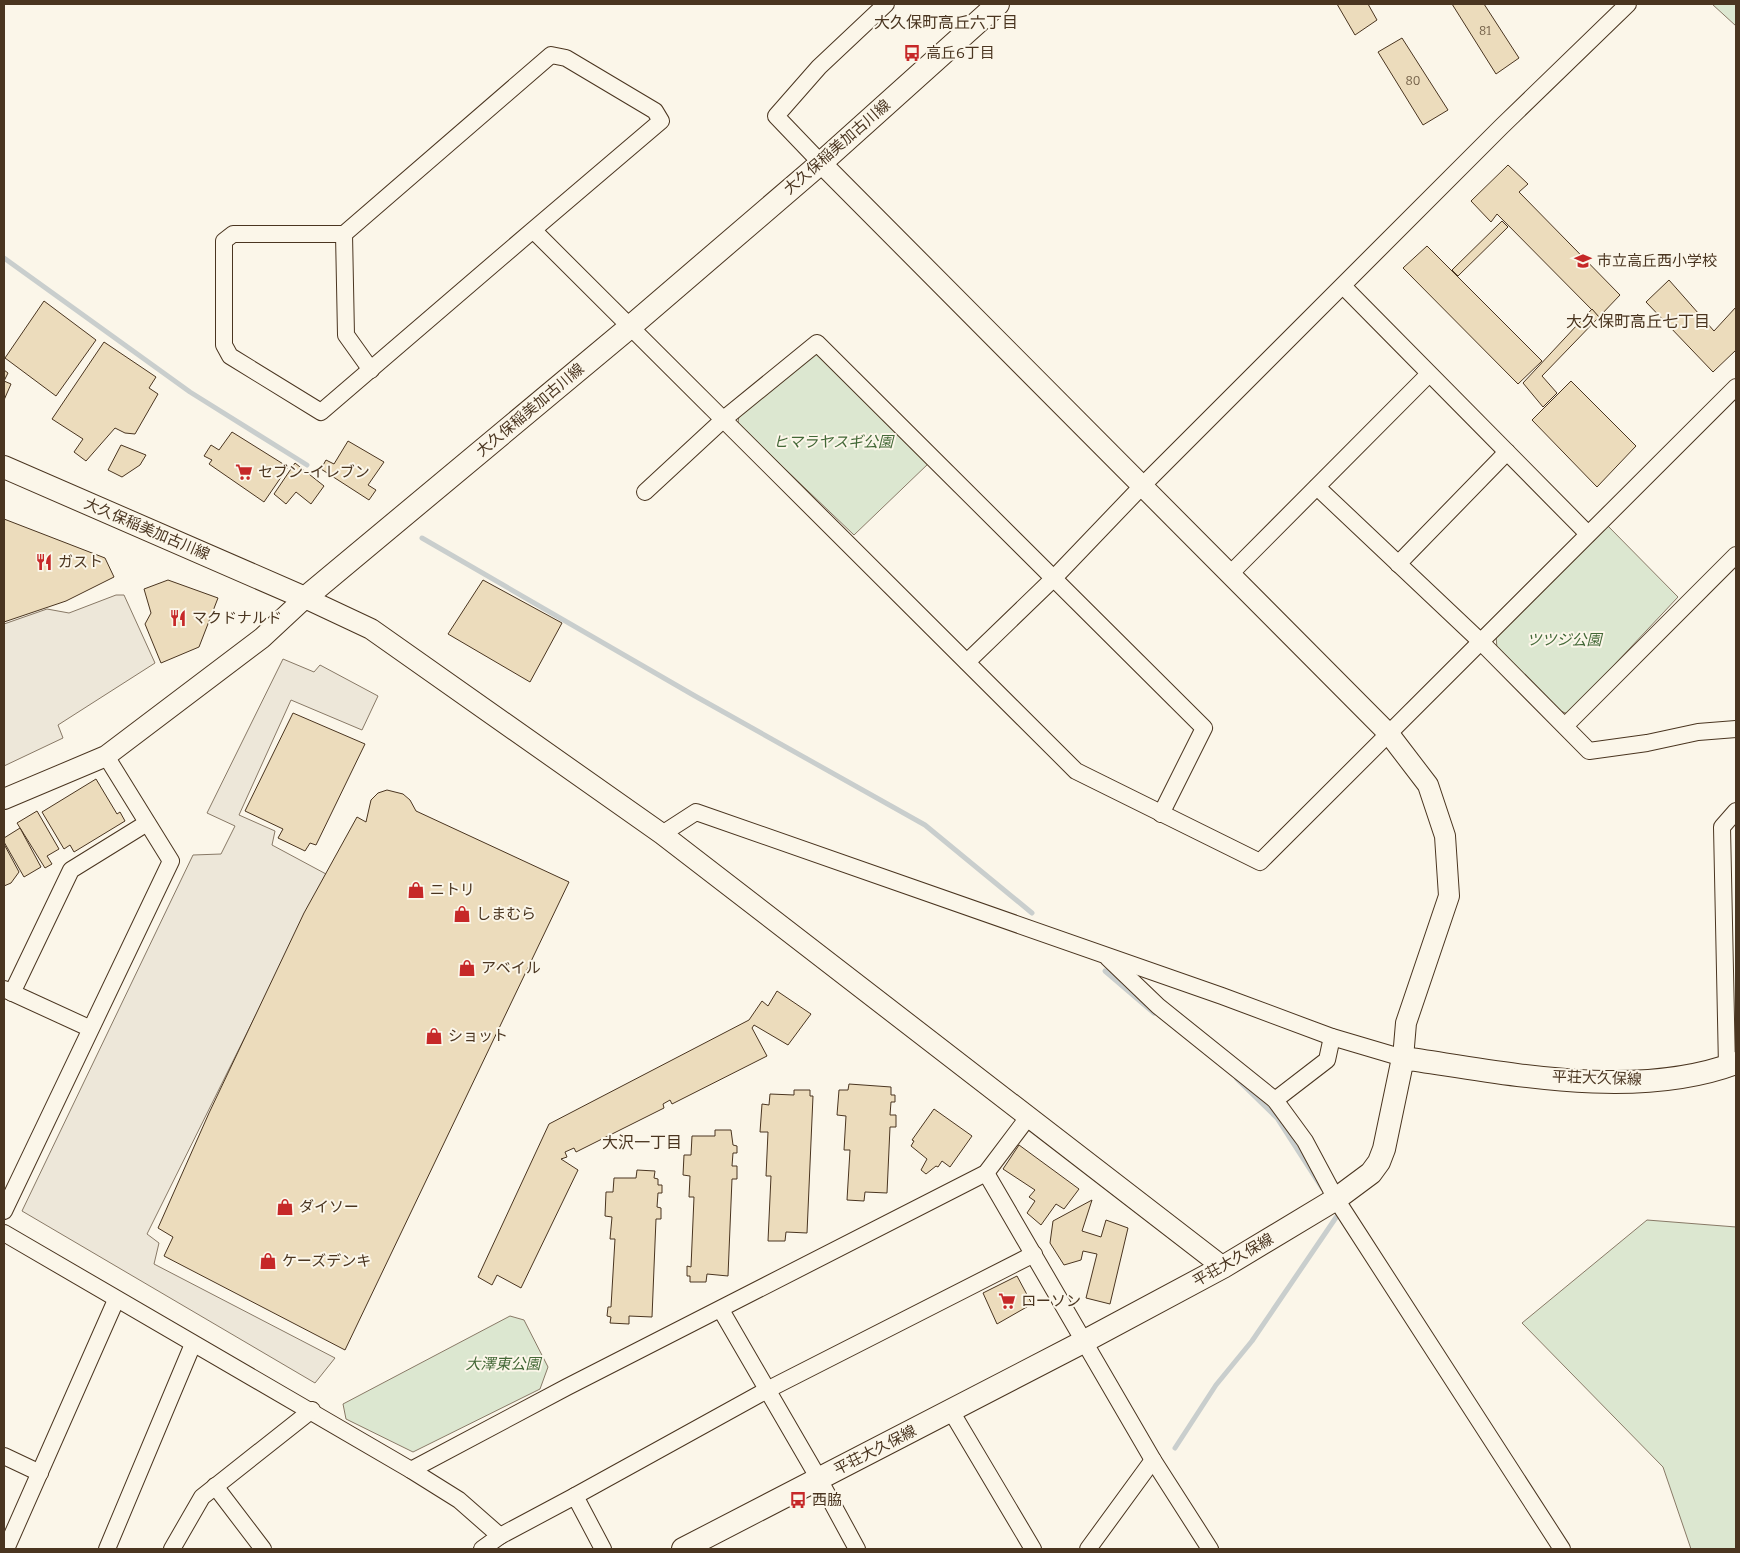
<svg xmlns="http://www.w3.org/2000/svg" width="1740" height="1553" font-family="Bitter,'Noto Sans JP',serif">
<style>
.green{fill:#dce7d0;stroke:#887966}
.parking{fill:#ede7d9;stroke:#887966}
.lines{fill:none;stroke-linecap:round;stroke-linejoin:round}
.stream{stroke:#c9cecd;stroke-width:5}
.building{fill:#ecdcbc;stroke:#4a3520}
.minor-casing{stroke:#4a3520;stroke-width:18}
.tertiary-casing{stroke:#4a3520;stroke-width:22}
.secondary-casing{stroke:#4a3520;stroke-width:24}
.minor{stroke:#fbf6e9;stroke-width:16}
.tertiary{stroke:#fbf6e9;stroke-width:20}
.secondary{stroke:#fbf6e9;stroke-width:22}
.labels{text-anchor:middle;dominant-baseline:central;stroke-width:4;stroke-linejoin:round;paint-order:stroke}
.number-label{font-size:12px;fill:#725f47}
.poi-label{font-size:15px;fill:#4a3520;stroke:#fbf6e9;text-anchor:start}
.street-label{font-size:15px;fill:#4a3520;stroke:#fbf6e9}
.park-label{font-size:15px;font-style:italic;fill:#436837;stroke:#fbf6e9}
.neighbourhood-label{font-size:16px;fill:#4a3520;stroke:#fbf6e9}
</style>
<rect width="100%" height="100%" fill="#fbf6e9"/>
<!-- green -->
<g class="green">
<polygon points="1712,4 1736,4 1736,26"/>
<polygon points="817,354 929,463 854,535 738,424 739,414 809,356"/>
<polygon points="1606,524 1678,597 1568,714 1558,710 1497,649 1496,635"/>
<polygon points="1647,1220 1736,1227 1736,1549 1691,1549 1663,1467 1522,1323"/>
<polygon points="510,1316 524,1320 548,1367 540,1389 413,1452 346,1419 343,1404"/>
</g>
<!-- parking -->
<g class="parking">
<polygon points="116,595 124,595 155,663 58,725 63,738 4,766 4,624 47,609 69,613"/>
<polygon points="283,659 314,672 320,665 378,696 362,730 291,700 239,815 275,831 272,845 326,874 147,1234 159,1243 154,1264 335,1358 315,1383 22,1211 193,855 221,854 235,826 207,813"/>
</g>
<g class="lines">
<!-- stream -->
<g class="stream">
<polyline points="4,258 190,392 307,465"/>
<polyline points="422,538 695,696 925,825 1032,913"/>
<polyline points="1105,971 1154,1013"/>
<polyline points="1237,1079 1277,1118 1322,1188"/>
<polyline points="1175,1448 1216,1385 1252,1341 1337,1216"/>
</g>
</g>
<!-- building -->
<g class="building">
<polygon points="1337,4 1368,4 1377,20 1355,35"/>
<polygon points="1452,4 1484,4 1519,58 1496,74"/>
<polygon points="1402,38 1448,110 1423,125 1378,52"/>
<polygon points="1508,165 1528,184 1519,192 1620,295 1599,317 1497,214 1491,222 1471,201"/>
<polygon points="1502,221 1508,227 1458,276 1452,270"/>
<polygon points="1427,246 1542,361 1518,384 1403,268"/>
<polygon points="1669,280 1714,331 1736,307 1736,350 1713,372 1646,302"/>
<polygon points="44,301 96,340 56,396 5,358"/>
<polygon points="1592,309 1599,317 1542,376 1557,393 1543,407 1523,383"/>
<polygon points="104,342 156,377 149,388 158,394 135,434 125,433 115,428 86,461 74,452 83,439 52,419"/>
<polygon points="4,370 8,373 4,381 11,384 4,400"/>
<polygon points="1571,381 1636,446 1597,487 1532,420"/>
<polygon points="232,432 288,467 264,502 209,464 212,460 204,456 211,445 219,450"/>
<polygon points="348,441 384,462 368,485 376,490 369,500 321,469 326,460 334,464"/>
<polygon points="121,445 146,455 140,465 122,477 108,470"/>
<polygon points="295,463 324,486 311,504 296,492 286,504 274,494"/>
<polygon points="4,519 105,558 114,577 66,601 4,622"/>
<polygon points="168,580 218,598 199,647 161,663 145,624 151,613 144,589"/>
<polygon points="483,580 562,623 530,682 448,634"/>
<polygon points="293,713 365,744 316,845 310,843 305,851 278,838 283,829 245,811"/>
<polygon points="96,779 117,814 120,812 125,821 74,852 70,845 64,849 42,812"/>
<polygon points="387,790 403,794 410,800 416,811 569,882 345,1350 164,1256 173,1237 158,1228 209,1113 304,913 357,817 366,822 371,800 378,793"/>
<polygon points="37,811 59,849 47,856 52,864 45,868 17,823"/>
<polygon points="20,828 41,867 24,877 4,842 4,838"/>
<polygon points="4,844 19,872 11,883 4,886"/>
<polygon points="777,991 811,1014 788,1045 754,1025 752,1028 767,1056 672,1104 670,1100 663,1104 664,1108 576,1152 574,1148 565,1152 567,1157 561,1159 578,1170 521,1288 497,1275 492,1285 478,1277 549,1124 749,1020 762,1001 768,1006"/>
<polygon points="849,1084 891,1087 891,1095 895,1095 895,1102 891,1102 890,1115 896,1115 896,1127 890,1127 887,1193 865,1192 864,1201 847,1200 850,1150 844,1150 846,1116 837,1115 839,1090 848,1090"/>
<polygon points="794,1090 810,1090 810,1096 813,1096 807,1233 786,1232 785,1241 768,1241 771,1176 766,1176 768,1132 760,1132 762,1104 769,1105 770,1094 794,1095"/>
<polygon points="934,1109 972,1136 950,1167 942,1161 938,1167 936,1166 926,1174 921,1170 927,1159 911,1146 914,1141 912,1140"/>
<polygon points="715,1130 731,1130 733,1145 737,1146 737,1153 733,1153 732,1166 737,1166 737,1179 732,1179 728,1276 707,1274 706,1282 690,1282 690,1276 687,1276 687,1266 691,1267 694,1197 689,1197 690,1176 683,1175 684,1155 691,1155 692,1136 715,1136"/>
<polygon points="1019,1145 1079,1189 1064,1209 1056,1204 1041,1225 1027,1213 1035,1201 1029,1197 1035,1190 1003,1169"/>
<polygon points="637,1170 655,1171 654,1178 658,1179 658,1185 662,1185 662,1193 658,1193 657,1207 661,1208 661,1219 656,1219 652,1317 629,1316 629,1324 610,1323 611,1317 607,1316 608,1307 611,1307 615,1239 610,1239 612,1217 605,1216 606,1192 613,1192 614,1178 636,1178"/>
<polygon points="1092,1200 1082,1231 1101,1237 1106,1220 1128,1228 1110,1304 1086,1298 1097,1254 1083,1251 1081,1260 1064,1265 1050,1243 1053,1221"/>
<polygon points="1017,1276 1032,1304 997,1324 983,1293"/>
</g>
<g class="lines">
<!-- minor casing -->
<g class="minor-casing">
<g id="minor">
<polyline points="821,163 776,116 819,67 886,4"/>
<polyline points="533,230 661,121 655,111 566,58 551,55 344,234 233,234 224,241 224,345 230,356 321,412 533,230 1076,771 1260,862 1736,387"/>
<polyline points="344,234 346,335 371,370"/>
<polyline points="1343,286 1588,534"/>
<polyline points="1317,487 1480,641 1589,751 1647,743 1698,732 1736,729"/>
<polyline points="645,492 725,418 817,343 1204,728 1161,814"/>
<polyline points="1398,564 1507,452"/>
<polyline points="1231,573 1429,374"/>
<polyline points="967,662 1053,579 1143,485 1501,127 1628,4"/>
<polyline points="1565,726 1736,555"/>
<polyline points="662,834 696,812 1222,996 1332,1037 1403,1058"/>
<polyline points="1108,958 1158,1006 1275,1100 1305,1141 1336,1199 1562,1549"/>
<polyline points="4,989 89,1028"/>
<polyline points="12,993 71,870 147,823"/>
<polyline points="1727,1067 1722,827 1736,811"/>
<polyline points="1275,1100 1327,1060 1332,1037"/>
<polyline points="986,1173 1153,1460 1210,1549"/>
<polyline points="4,1211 171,861 106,756"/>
<polyline points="4,1233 411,1470 459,1500 500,1536 575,1496 603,1549"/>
<polyline points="721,1310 819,1479 857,1549"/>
<polyline points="951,1411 1033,1549"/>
<polyline points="4,1456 40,1473"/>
<polyline points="411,1470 567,1387 986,1173 1029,1116"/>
<polyline points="215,1486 263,1549"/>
<polyline points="575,1496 767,1390 1034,1254"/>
<polyline points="6,1549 116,1300"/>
<polyline points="107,1549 193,1344"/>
<polyline points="172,1549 202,1497 312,1410"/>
<polyline points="482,1549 500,1536"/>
<polyline points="1088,1549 1153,1460"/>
</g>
</g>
<!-- tertiary casing -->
<g class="tertiary-casing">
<g id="tertiary">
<polyline points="821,163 1389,734 1428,785 1445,836 1449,896 1406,1023 1403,1058"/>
<polyline points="4,799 106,756 262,638 305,598 371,629 662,834 1223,1267"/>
</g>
</g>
<!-- secondary casing -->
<g class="secondary-casing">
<g id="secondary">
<polyline points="4,467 305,598 630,327 821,163 998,4"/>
<path d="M 683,1549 L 1083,1342 L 1223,1267 L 1336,1199 L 1371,1173 L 1379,1162 L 1384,1149 L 1403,1058 C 1507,1073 1635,1101 1736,1063"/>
</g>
</g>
<!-- minor -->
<use href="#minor" class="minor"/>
<!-- tertiary -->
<use href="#tertiary" class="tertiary"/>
<!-- secondary -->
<use href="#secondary" class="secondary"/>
</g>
<!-- icons -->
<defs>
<g id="bus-bare" transform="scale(1.35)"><path d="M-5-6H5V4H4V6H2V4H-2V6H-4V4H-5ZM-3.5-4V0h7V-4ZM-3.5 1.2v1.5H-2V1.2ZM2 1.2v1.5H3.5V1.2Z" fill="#c62828" stroke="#fbf6e9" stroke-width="2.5" paint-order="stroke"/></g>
<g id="school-bare" transform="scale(1.35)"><path d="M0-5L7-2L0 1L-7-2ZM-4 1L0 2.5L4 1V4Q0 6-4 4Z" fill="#c62828" stroke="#fbf6e9" stroke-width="2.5" paint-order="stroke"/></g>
<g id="supermarket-bare" transform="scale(1.35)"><path d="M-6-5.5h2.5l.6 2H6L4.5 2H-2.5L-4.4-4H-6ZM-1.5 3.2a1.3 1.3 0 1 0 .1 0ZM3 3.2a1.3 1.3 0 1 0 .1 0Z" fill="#c62828" stroke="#fbf6e9" stroke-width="2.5" paint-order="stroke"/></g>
<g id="restaurant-bare" transform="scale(1.35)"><path d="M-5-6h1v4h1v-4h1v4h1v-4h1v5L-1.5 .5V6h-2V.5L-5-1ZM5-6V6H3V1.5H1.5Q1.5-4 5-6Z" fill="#c62828" stroke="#fbf6e9" stroke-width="2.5" paint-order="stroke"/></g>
<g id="shop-bare" transform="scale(1.35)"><path d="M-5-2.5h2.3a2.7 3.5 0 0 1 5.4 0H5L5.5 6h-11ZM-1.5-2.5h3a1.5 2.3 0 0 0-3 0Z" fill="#c62828" stroke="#fbf6e9" stroke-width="2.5" paint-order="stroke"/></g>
</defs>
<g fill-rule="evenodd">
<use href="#bus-bare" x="912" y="53"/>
<use href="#school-bare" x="1583" y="261"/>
<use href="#supermarket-bare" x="244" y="472"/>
<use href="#restaurant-bare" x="44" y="562"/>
<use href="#restaurant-bare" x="178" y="618"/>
<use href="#shop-bare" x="416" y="890"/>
<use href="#shop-bare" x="462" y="914"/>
<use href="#shop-bare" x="467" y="968"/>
<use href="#shop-bare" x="434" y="1036"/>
<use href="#shop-bare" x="285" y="1207"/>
<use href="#shop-bare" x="268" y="1261"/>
<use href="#supermarket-bare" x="1007" y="1301"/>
<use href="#bus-bare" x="798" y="1500"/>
</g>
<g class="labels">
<!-- number labels -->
<g class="number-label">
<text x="1485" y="31">81</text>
<text x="1413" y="81">80</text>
</g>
<!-- poi labels -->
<g class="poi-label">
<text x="926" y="53">高丘6丁目</text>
<text x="1597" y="261">市立高丘西小学校</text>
<text x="258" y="472">セブン-イレブン</text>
<text x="58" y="562">ガスト</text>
<text x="192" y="618">マクドナルド</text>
<text x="430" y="890">ニトリ</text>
<text x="476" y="914">しまむら</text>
<text x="481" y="968">アベイル</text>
<text x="448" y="1036">ショット</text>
<text x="299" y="1207">ダイソー</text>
<text x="282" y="1261">ケーズデンキ</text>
<text x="1021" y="1301">ローソン</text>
<text x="812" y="1500">西脇</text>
</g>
<!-- street labels -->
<g class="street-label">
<text transform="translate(837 147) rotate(-41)">大久保稲美加古川線</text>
<text transform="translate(530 410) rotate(-40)">大久保稲美加古川線</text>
<text transform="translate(147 529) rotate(23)">大久保稲美加古川線</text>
<text transform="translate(1597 1078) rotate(2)">平荘大久保線</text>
<text transform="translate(1233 1260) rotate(-30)">平荘大久保線</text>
<text transform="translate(875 1450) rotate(-27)">平荘大久保線</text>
</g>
<!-- park labels -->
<g class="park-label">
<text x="833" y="442">ヒマラヤスギ公園</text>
<text x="1564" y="640">ツツジ公園</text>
<text x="503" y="1364">大澤東公園</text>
</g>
<!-- neighbourhood labels -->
<g class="neighbourhood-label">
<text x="946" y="22">大久保町高丘六丁目</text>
<text x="1638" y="321">大久保町高丘七丁目</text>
<text x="642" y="1142">大沢一丁目</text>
</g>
</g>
<!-- border -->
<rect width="1740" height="1553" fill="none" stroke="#4a3520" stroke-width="10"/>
</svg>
